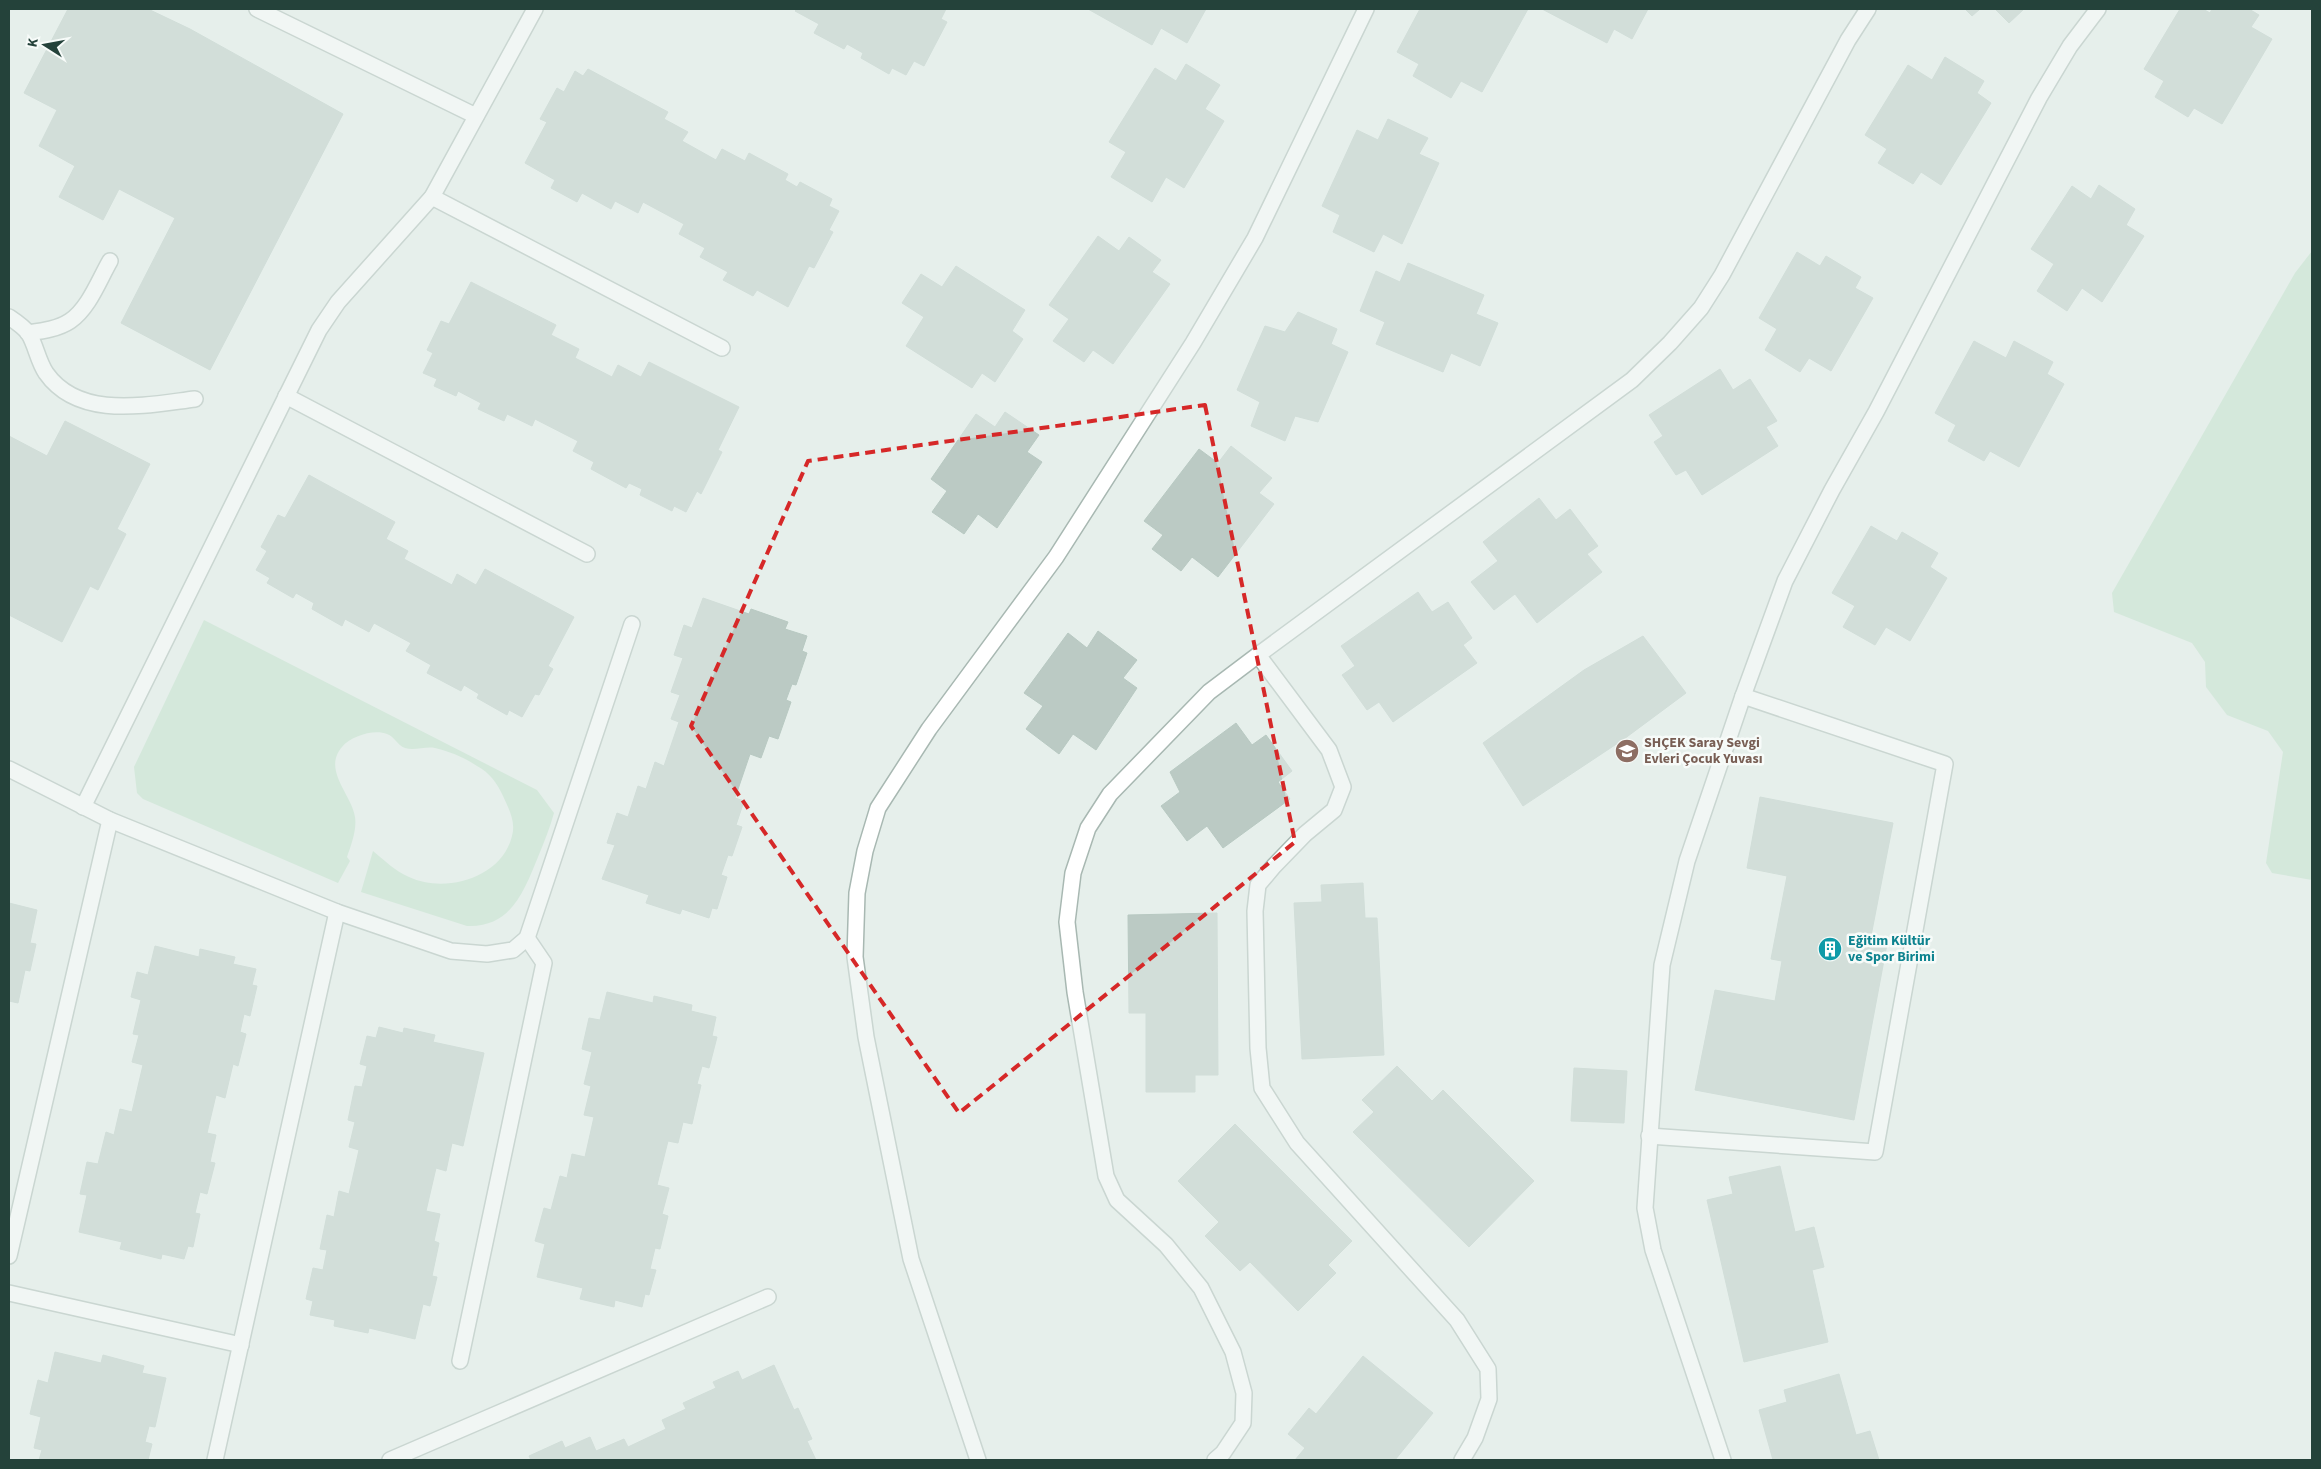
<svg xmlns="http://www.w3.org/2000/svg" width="2321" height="1469" font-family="'Source Sans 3',sans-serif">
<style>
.green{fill:#bfe0c8}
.building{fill:#bbcac4;stroke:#b8c9c2}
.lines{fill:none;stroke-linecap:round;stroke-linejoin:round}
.minor-casing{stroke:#a8b8b2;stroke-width:18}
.minor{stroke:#fff;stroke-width:15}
.marked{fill:none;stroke:#d62828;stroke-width:4;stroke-dasharray:10 6;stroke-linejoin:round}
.labels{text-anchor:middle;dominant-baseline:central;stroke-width:5;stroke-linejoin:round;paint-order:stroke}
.education-label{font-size:14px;font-weight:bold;fill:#785e54;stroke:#f7fbf9;text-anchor:start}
.culture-label{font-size:14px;font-weight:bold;fill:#0d838f;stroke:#f7fbf9;text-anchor:start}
</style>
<rect width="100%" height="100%" fill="#e6efeb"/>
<!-- green -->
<g class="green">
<polygon points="2312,251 2312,880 2272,873 2266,863 2283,752 2268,731 2227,715 2206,687 2205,662 2192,643 2114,612 2112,593 2295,273"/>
<path d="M 204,620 L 537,790 L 554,813 C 550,828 544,842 538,857 C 524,891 511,928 467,926 L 361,892 L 373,851 C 384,860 395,871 409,877 C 445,894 502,878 512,836 C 516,822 509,809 503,796 C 497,783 490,773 477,766 C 465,758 449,751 435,748 C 426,746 414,751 405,748 C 397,745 395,737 387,734 C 374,729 351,736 342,747 C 322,770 352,795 355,817 C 357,830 351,845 347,857 L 350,861 L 338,883 L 143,799 L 137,793 L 134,767 Z"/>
</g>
<!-- building -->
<g class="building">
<polygon points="68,9 148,9 190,29 343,114 210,370 121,323 175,218 119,189 103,220 59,197 75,166 39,146 57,110 24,93"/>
<polygon points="797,9 946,9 941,19 947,22 924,66 914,61 906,75 892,68 889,74 861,58 863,53 847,44 844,49 814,33 819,24 795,11"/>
<polygon points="1088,9 1206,9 1187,43 1161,28 1152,45"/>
<polygon points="1420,9 1528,9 1482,92 1461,81 1451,98 1413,76 1419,64 1397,52"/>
<polygon points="1542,9 1648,9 1632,39 1614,29 1607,43"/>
<polygon points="1965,9 1980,9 1972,16"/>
<polygon points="1995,9 2024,9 2009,23"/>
<polygon points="2180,9 2203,9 2210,13 2212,9 2249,9 2259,15 2251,27 2272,39 2222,124 2194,108 2188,117 2155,97 2164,81 2144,69"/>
<polygon points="1945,57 1984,81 1977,93 1991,103 1941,185 1921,172 1913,184 1878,163 1887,149 1865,135 1908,65 1932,80"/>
<polygon points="1186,64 1220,85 1205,109 1224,121 1184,188 1166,177 1152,202 1111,177 1126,152 1109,142 1155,68 1176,81"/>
<polygon points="588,69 668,112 664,119 688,132 682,141 716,160 722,149 745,161 749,153 788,174 785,180 797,187 800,182 832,199 829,206 839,211 829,230 833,232 814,268 809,266 788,307 757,290 753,296 723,280 728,272 700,257 705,248 679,234 684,224 643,202 638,213 615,201 611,209 582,193 577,202 551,188 555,180 525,163 547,122 540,119 557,88 564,92 575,71 583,76"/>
<polygon points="1388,119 1428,138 1419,154 1439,163 1402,244 1383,234 1374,252 1333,232 1340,215 1322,206 1357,130 1378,140"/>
<polygon points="2099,185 2135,209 2126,225 2144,236 2102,302 2082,288 2067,311 2037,291 2054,264 2031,249 2072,186 2091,199"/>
<polygon points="1098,236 1119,251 1129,237 1161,260 1152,272 1170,284 1113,364 1093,350 1084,362 1053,341 1069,319 1049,305"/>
<polygon points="1797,252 1820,266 1826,256 1861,277 1855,288 1873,298 1831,371 1809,358 1800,372 1765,350 1777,329 1759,318"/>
<polygon points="1408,263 1484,295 1476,314 1498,323 1480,366 1451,353 1443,372 1376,344 1385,322 1360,311 1376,271 1400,282"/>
<polygon points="956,266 1025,310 1012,331 1023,339 995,382 982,373 972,388 906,346 924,317 902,303 921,274 942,287"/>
<polygon points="471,282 556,325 551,335 579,349 575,358 612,377 618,365 641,377 649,362 739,407 718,450 722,452 701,494 697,491 686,512 674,506 672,511 640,495 642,489 629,483 626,488 591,469 594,462 573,451 578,441 535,419 532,426 507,414 504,421 478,409 481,403 458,391 456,396 434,386 437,379 423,373 433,353 427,350 441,321 449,324"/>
<polygon points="1298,312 1337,329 1331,344 1348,352 1318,422 1295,416 1285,441 1251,426 1260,402 1237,390 1265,326 1285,332"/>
<polygon points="1974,341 2006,358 2014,341 2053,362 2047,374 2064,384 2019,467 1990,451 1984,461 1948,441 1956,425 1935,413"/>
<polygon points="1720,369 1733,390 1750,379 1777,421 1766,427 1778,446 1702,495 1686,470 1676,475 1654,442 1663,436 1649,415"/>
<polygon points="1005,412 1039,435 1027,452 1042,462 997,528 978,514 964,534 932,512 947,491 931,479 976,414 995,427"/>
<polygon points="65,421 150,464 117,529 126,534 98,590 90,586 62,642 9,615 9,436 47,456"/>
<polygon points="1231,446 1272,478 1259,493 1274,504 1218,577 1192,557 1181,571 1152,549 1163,535 1144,521 1199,449 1218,463"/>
<polygon points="309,475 395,522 386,539 408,551 404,559 452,585 457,574 476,585 485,569 574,617 548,666 553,669 539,695 535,694 522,717 509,710 507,715 477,698 479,694 464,685 461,691 427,673 431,665 406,651 411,643 374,623 369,632 345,619 342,626 312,609 314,603 296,593 293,598 267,583 270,578 256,570 267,551 261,547 278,515 285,518"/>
<polygon points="1539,498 1556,520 1570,509 1598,546 1587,554 1602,572 1537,623 1515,594 1494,610 1471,582 1498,561 1483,542"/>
<polygon points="1871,526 1897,541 1902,532 1938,553 1930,567 1947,578 1910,641 1886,627 1875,645 1843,627 1855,606 1832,593"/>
<polygon points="1418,592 1432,612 1448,602 1472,638 1463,645 1477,663 1393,722 1379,702 1367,710 1342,675 1355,666 1341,646"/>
<polygon points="703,598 749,614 751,609 788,622 785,629 807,636 802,651 807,653 796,685 792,684 786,700 791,702 778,739 769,736 761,758 750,754 735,798 744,801 736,825 742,827 732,856 728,855 721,875 727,877 717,909 712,908 709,918 682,909 680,914 646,903 649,895 602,879 615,845 607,843 617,813 628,817 638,786 646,789 655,762 664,766 679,722 671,719 680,695 671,692 683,658 674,655 684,625 692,628"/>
<polygon points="1098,631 1137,660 1123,678 1137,688 1096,750 1073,734 1059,754 1026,729 1043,706 1024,693 1068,633 1087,648"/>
<polygon points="1643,636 1686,693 1624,739 1523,806 1483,743 1584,670"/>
<polygon points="1236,723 1252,745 1266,735 1292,771 1278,782 1290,799 1223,848 1207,826 1187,841 1161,806 1180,792 1170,772"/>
<polygon points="1760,797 1893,823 1871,936 1888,939 1854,1120 1695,1090 1715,990 1775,1001 1782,961 1771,959 1787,876 1747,868"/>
<polygon points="1363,883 1365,918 1377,918 1384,1055 1302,1059 1294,903 1322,902 1321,885"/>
<polygon points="9,903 37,910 30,943 36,944 30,971 25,970 18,1003 9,1001"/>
<polygon points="1217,913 1218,1075 1195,1075 1195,1092 1146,1092 1146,1013 1129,1013 1128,915"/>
<polygon points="155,946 199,957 200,949 235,957 233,964 256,969 252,985 257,986 250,1016 244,1014 240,1032 246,1034 238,1066 233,1064 225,1098 216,1095 207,1133 216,1135 210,1162 215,1163 207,1194 200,1192 195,1213 200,1214 193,1247 188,1246 184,1259 162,1254 161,1259 120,1249 122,1242 79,1232 87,1195 80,1194 87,1162 98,1164 106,1132 114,1135 120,1109 132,1112 143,1065 132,1062 139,1035 133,1034 141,1000 131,997 137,972 148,975"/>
<polygon points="607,992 653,1003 654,996 692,1005 691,1011 716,1017 712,1036 717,1037 709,1068 702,1066 697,1084 701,1085 692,1124 683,1122 678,1143 668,1141 657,1185 669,1188 662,1214 668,1216 660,1249 655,1248 650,1269 656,1270 649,1295 645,1294 642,1307 615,1300 614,1307 580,1299 583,1288 537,1277 545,1244 535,1241 544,1208 551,1210 560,1176 567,1178 572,1154 585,1157 594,1117 584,1115 591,1086 584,1084 592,1052 582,1049 589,1018 600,1020"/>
<polygon points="379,1027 403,1033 404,1028 435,1035 433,1042 484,1053 463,1146 452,1143 446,1171 436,1168 426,1211 440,1214 434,1241 439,1243 432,1276 437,1277 430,1306 423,1304 415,1339 369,1328 368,1333 334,1326 335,1320 310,1315 313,1301 306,1299 313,1268 323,1270 327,1250 320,1249 327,1215 334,1217 339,1191 349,1194 359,1150 349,1147 355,1122 348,1120 355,1086 362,1087 367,1066 360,1064 367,1036 376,1038"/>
<polygon points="1397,1066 1432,1101 1443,1090 1534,1181 1469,1247 1353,1132 1374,1112 1362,1100"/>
<polygon points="1574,1068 1627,1071 1624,1123 1571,1121"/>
<polygon points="1235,1124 1352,1241 1328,1265 1336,1273 1298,1311 1250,1262 1240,1271 1205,1236 1219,1222 1178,1181"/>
<polygon points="1780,1166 1795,1232 1814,1227 1824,1267 1812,1270 1828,1342 1744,1362 1707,1200 1733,1194 1729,1177"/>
<polygon points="55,1352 101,1363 103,1355 144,1366 142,1373 166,1378 155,1427 149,1426 145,1442 152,1444 148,1460 39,1460 42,1450 34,1448 41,1417 30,1414 38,1380 48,1383"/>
<polygon points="1363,1356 1433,1413 1395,1460 1295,1460 1305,1448 1288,1434 1309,1408 1316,1414"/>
<polygon points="774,1365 794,1410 798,1408 812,1439 807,1441 816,1460 531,1460 529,1456 562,1441 565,1448 590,1437 596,1451 624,1439 628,1447 666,1429 662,1420 686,1409 683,1403 716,1388 713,1382 738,1371 742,1380"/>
<polygon points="1839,1374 1856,1435 1870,1431 1879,1460 1773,1460 1759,1410 1787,1402 1784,1390"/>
</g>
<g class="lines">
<!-- minor casing -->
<g class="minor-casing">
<g id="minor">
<polyline points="257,9 476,116"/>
<polyline points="432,197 722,348"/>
<path d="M 9,317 C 15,321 25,328 29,334 C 36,346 38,361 46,373 C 79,420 146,405 195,399"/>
<path d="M 28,333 C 42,331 58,329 70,321 C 89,308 99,280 110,261"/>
<polyline points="286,396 587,554"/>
<polyline points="9,769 110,820 337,912 451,951 487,954 513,950 527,938 632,624"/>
<polyline points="83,807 319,330 338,302 432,197 535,9"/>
<polyline points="1649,1136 1875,1152 1945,764 1743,696"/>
<polyline points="9,1256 110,820"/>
<polyline points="9,1293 241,1345"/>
<polyline points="460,1361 544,963 527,938"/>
<polyline points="215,1460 337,912"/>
<polyline points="390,1460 768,1297"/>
<polyline points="978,1460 911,1259 866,1037 855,957 857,893 865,851 878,808 929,729 1056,557 1193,343 1255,238 1366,9"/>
<polyline points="1215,1460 1223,1453 1243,1423 1244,1393 1233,1352 1201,1288 1166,1245 1117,1200 1106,1176 1075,992 1067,922 1073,873 1088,828 1110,794 1209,692 1258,655"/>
<polyline points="1462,1460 1475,1438 1489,1399 1488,1369 1457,1320 1297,1143 1262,1088 1258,1048 1255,911 1258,885 1274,866 1305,834 1334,810 1343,787 1329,750 1258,655 1632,380 1670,343 1701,308 1722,275 1848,40 1868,9"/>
<polyline points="1723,1460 1653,1250 1645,1208 1662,965 1687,861 1743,696 1785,581 1832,490 1876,412 2039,98 2070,46 2098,9"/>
</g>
</g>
<!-- minor -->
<use href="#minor" class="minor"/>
</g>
<!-- marked area -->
<path d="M0 0H2321V1469H0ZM 1205,405 L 1295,842 L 959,1113 L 691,726 L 808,461 Z" fill="#e6efeb" fill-opacity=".55" fill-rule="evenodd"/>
<path class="marked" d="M 1205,405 L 1295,842 L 959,1113 L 691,726 L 808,461 Z"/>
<!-- icons -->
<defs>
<g id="school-disc" transform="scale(1.25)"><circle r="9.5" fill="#8d6e63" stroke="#f7fbf9"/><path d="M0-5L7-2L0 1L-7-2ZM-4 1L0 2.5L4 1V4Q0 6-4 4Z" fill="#fff"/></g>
<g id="building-disc" transform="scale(1.25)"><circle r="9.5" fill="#0f9aa8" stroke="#f7fbf9"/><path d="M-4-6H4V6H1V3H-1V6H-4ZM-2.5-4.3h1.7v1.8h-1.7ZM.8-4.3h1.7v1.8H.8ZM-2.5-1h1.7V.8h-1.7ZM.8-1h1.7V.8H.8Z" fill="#fff"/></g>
</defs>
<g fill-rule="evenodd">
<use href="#school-disc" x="1627" y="751"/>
<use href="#building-disc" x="1830" y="949"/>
</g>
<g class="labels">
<!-- education labels -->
<g class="education-label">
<text x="1644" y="743">SHÇEK Saray Sevgi<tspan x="1644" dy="16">Evleri Çocuk Yuvası</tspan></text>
</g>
<!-- culture labels -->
<g class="culture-label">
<text x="1848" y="941">Eğitim Kültür<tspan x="1848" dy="16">ve Spor Birimi</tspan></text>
</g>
</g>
<!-- border -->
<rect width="2321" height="1469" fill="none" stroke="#24423a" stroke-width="20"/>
<!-- north arrow -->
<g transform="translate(45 45) rotate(281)" stroke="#f7fbf9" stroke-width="4" paint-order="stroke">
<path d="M0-4L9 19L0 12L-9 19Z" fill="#24423a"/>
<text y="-8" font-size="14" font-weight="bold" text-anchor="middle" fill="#24423a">K</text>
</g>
</svg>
